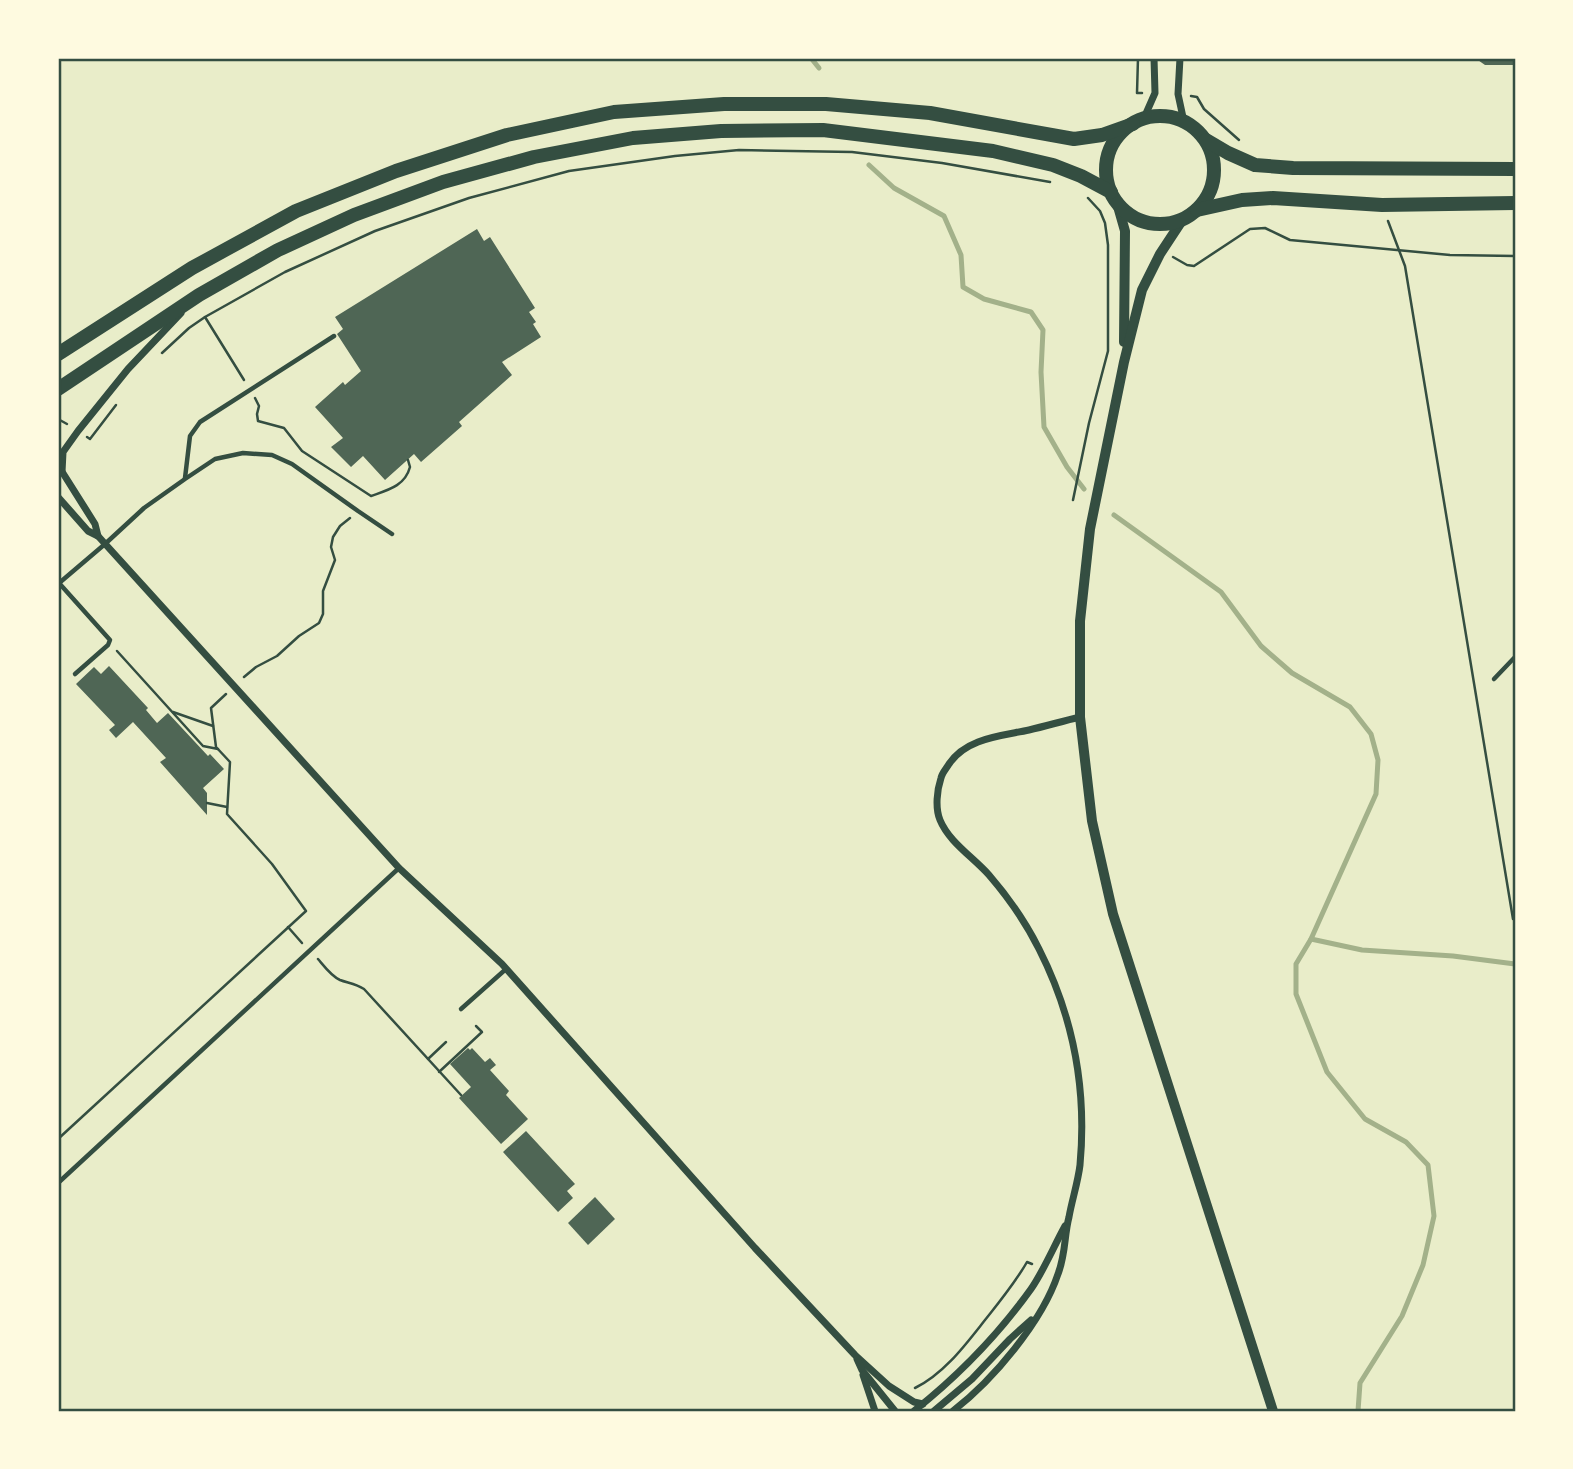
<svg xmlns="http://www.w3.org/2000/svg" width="1573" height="1469" font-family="'Open Sans',sans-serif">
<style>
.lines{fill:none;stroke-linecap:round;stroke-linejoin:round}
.stream{stroke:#a3b18a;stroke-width:5}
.building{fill:#4f6655}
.path{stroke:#344e41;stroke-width:2.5}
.service{stroke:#344e41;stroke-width:4.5}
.minor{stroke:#344e41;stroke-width:7}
.tertiary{stroke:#344e41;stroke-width:10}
.primary{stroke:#344e41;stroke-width:14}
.neatline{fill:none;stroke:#344e41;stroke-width:2.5}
</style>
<rect width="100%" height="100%" fill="#e9edc9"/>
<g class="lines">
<!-- stream -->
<g class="stream">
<polyline points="811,58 819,68"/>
<polyline points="869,165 894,188 944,216 961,255 963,287 984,299 1031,312 1043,330 1041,372 1044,427 1067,467 1084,489"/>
<polyline points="1114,515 1221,592 1261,646 1292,673 1350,707 1371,734 1378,760 1376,794 1311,939 1296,964 1296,994 1327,1072 1365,1119 1406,1142 1428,1165 1434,1216 1423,1265 1402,1316 1360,1383 1358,1411"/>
<polyline points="1311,939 1362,950 1453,956 1515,964"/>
</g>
</g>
<!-- building -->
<g class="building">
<polygon points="1475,58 1515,58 1515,65 1485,65"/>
<polygon points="477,229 484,241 490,237 535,308 529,312 536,322 533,324 541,337 502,362 512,375 459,422 462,426 421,462 414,454 385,480 363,456 351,467 331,447 343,438 315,407 343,382 345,385 361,371 337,334 343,329 335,317"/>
<polygon points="109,666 148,708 146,710 157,723 168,713 208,756 210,754 224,769 203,788 207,793 207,815 160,762 166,758 133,722 116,738 109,730 115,725 76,684 94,667 101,674"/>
<polygon points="468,1048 470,1050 472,1048 485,1062 490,1058 496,1065 490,1070 509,1091 506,1095 528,1119 501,1144 459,1098 471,1087 450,1064"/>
<polygon points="526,1131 575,1184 567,1191 573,1198 558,1212 503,1152"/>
<polygon points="595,1197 615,1219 588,1245 568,1223"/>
</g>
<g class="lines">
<!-- path -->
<g class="path">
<polyline points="1138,58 1137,93 1142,93"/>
<polyline points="1191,96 1197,97 1204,109 1239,140"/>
<polyline points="1388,221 1405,266 1513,919"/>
<polyline points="1173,257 1187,265 1194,266 1250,229 1265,228 1290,240 1450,255 1515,256"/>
<polyline points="205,317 244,380"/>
<polyline points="162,353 189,328 205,317 285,272 375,231 469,198 569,171 675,156 739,150 852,152 942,163 1050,182"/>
<path d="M 255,398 L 259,406 L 257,414 L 258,421 L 284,428 L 302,451 L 371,496 C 388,490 405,486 410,467 L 408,460"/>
<polyline points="58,419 67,424"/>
<polyline points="87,437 90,439 116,405"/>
<polyline points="1073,500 1089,423 1108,351 1108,245 1105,223 1100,211 1088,198"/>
<polyline points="117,651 203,746 218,749"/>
<polyline points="244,677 256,667 277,656 299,636 319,623 323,614 323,591 335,560 331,547 333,537 340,526 350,518"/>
<polyline points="173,712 213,726"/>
<polyline points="207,803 227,807"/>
<polyline points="288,927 302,943"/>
<path d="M 318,959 C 324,966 331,976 340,980 C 348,983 356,984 364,989 L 461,1095"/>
<polyline points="428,1059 446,1042"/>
<polyline points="439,1072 482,1032 476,1026"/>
<polyline points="58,1139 306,911 272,864 227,814 230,762 216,747 211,708 226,694"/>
<path d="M 915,1388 C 944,1374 966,1344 985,1320 C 1000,1301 1015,1283 1027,1262 L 1032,1264"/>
</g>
<!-- service -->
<g class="service">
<polyline points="185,478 190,436 200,422 334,336"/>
<polyline points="59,583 110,640 108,645 75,674"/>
<polyline points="58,584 105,544 144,508 185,479 215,459 243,453 272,455 292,464 358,511 392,534"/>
<polyline points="1494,679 1515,657"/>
<polyline points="461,1009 506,969"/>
<polyline points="58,1183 399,868"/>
</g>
<!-- minor -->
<g class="minor">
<polyline points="1180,58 1178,94 1184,122"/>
<polyline points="1144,118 1155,93 1154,58"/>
<polyline points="61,470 95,524 98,536"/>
<polyline points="62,472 63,452 78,431 128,369 181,313"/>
<polyline points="58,497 88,531 98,536 399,868 502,964 755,1248 855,1355 889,1386 914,1402 923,1404"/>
<polyline points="857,1359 862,1370 895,1411"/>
<polyline points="863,1375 875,1411"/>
<path d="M 914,1411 C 958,1376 998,1335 1031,1289 C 1043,1272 1054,1246 1065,1226"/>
<polyline points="934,1411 972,1379 1010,1339 1031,1320"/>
<path d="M 953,1411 C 993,1380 1042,1322 1058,1274 C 1066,1253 1064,1236 1069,1217 C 1072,1200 1078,1182 1080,1165 C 1087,1089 1074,1018 1039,949 C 1026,923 1008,897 989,875 C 973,857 949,842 940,820 C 935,808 937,790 941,778 C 942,773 946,769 949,764 C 966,738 1001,736 1029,730 C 1046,726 1063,721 1080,717"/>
</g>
<!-- tertiary -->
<g class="tertiary">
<polyline points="1117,203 1125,231 1124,342"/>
<polyline points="1183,219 1160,254 1142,290 1124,362 1090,529 1080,621 1080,717 1092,821 1113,914 1273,1411"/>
</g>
<!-- primary -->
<g class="primary">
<circle cx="1160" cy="170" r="54"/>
<polyline points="1206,140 1228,153 1255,165 1293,168 1515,169"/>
<polyline points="1197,210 1242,200 1273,198 1382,205 1515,203"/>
<polyline points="58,354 192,268 296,211 396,171 507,135 614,112 724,104 826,104 930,113 1074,139 1102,135 1133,124"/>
<polyline points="58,389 199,295 278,250 354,215 443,182 534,157 633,138 721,131 823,130 993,151 1053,165 1081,176 1111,192"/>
</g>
</g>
<!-- border -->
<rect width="1573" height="1469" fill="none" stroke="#fefae0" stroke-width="119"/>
<rect x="60" y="60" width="1454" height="1350" class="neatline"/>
</svg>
